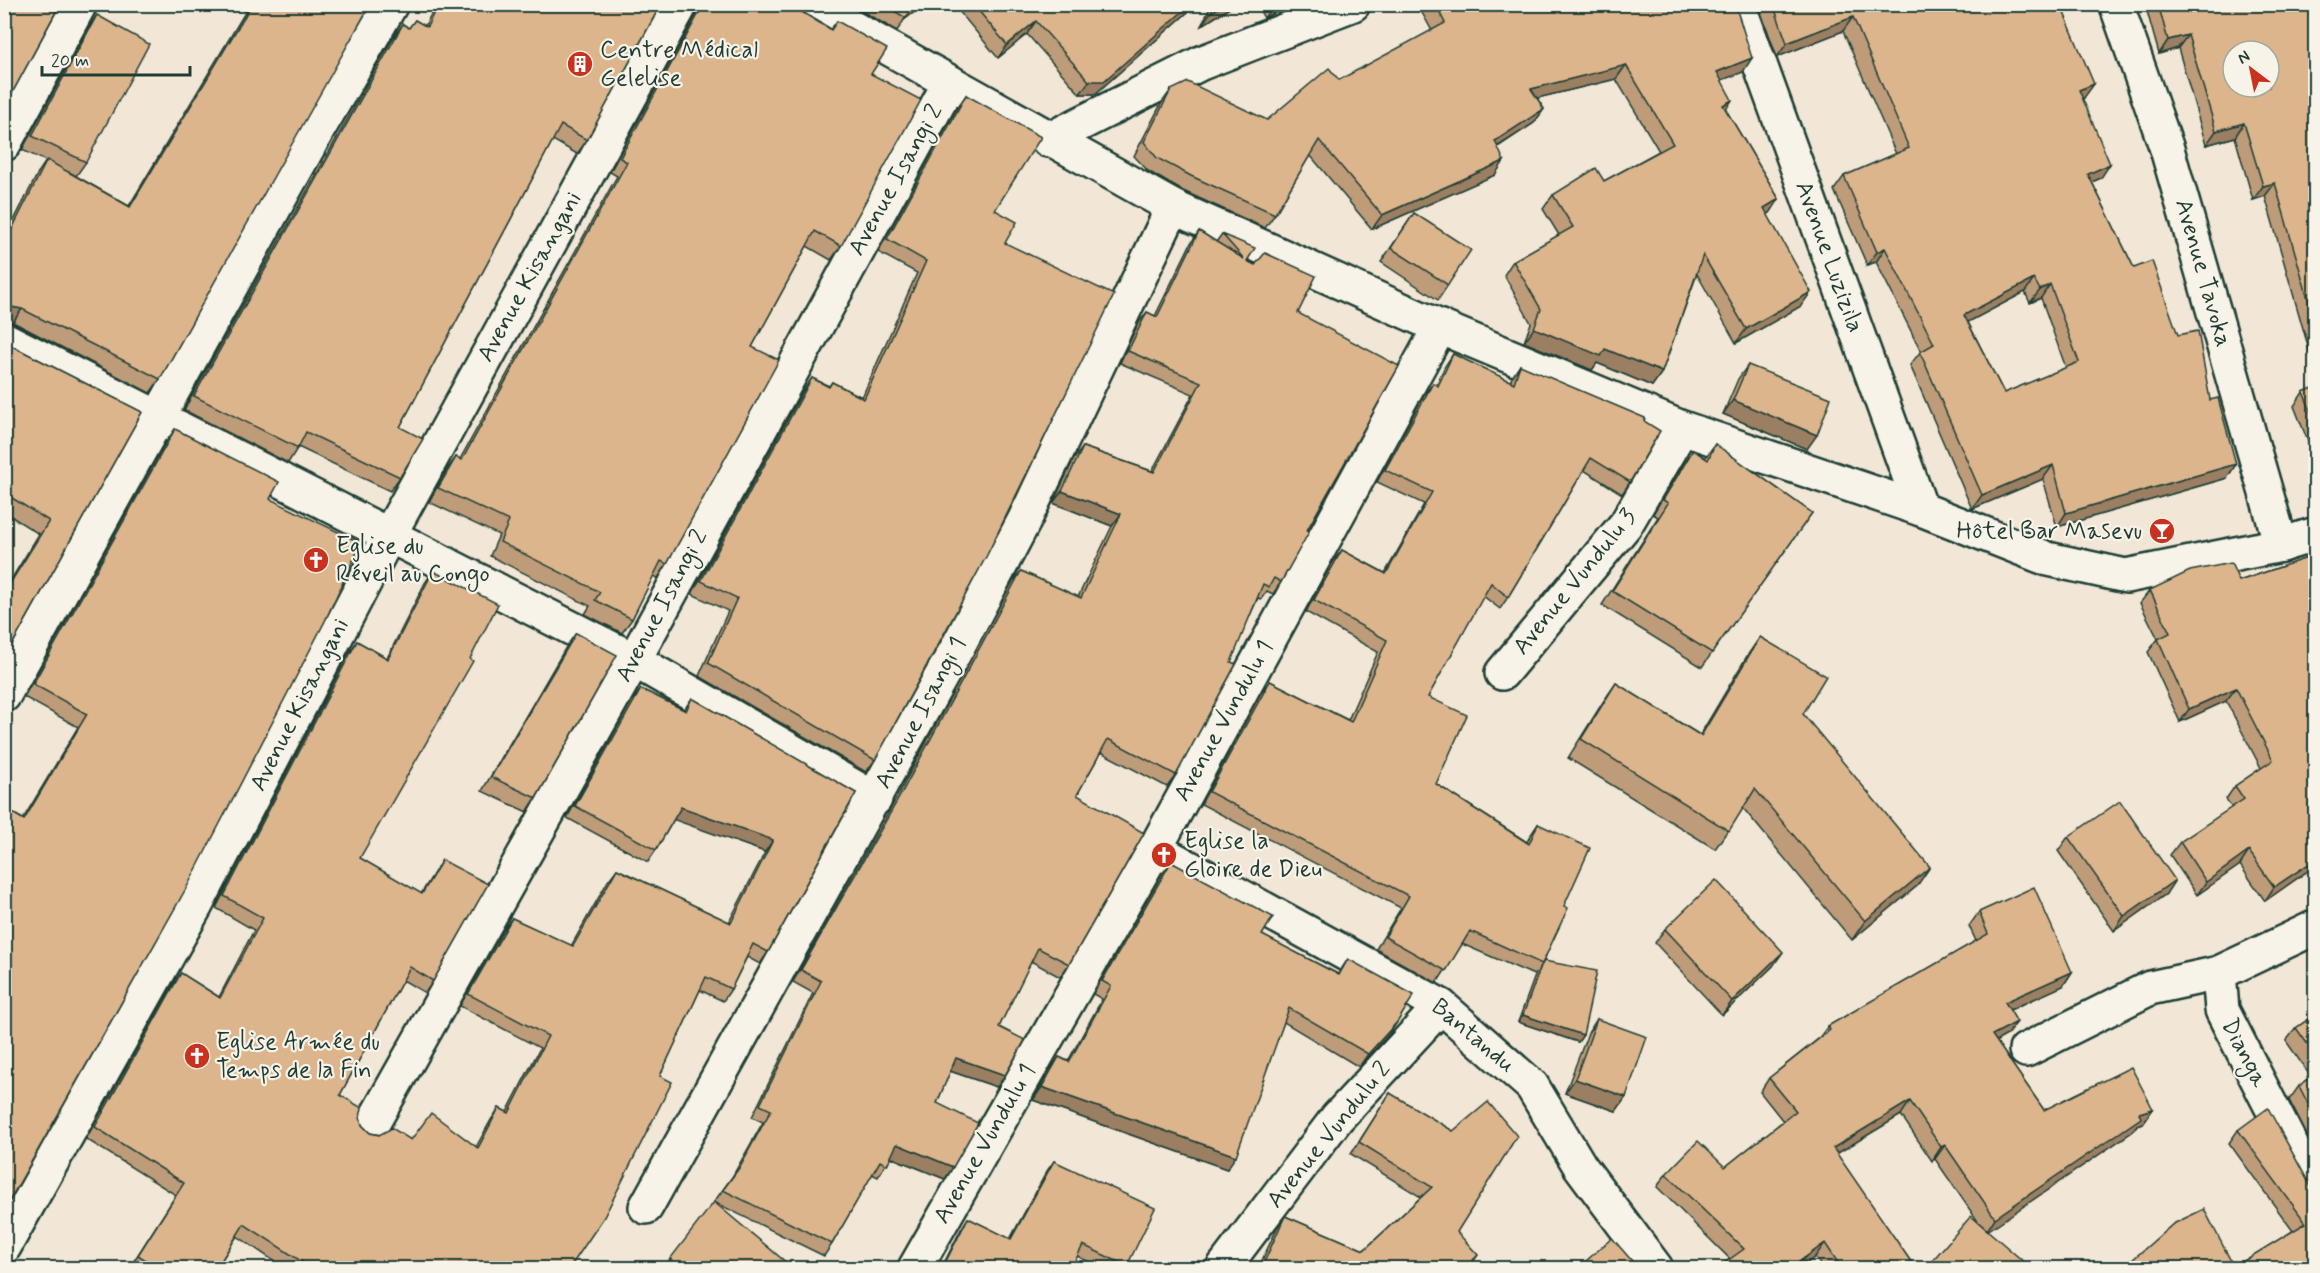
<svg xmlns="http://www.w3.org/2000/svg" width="2320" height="1273" font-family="Mynerve,sans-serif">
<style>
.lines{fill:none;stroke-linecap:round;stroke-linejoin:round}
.street-casing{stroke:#1f3d34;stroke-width:38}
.street{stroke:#f7f3e8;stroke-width:33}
.wall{fill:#be9c79;stroke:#1f3d34;stroke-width:1.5;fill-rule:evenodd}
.shaded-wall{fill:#9b7f63;stroke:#1f3d34;stroke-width:1.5}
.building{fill:#ddb58d;stroke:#1f3d34;stroke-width:1.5;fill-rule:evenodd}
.labels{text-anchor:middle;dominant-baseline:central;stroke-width:4.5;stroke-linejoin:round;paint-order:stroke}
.poi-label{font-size:24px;fill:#1f3d34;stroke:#f7f3e8;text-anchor:start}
.street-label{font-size:24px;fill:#1f3d34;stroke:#f7f3e8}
</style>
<rect width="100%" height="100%" fill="#f2e7d6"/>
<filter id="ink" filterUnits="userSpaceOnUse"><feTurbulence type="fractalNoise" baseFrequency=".0167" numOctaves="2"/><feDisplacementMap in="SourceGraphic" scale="12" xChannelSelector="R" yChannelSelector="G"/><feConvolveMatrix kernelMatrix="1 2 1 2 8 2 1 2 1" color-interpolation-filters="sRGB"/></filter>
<g filter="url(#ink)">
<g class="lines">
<!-- street casing -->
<g class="street-casing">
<g id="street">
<polyline points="810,4 1173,207 1440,327 1682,428 1921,509 2048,559 2126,576 2281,545 2316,534"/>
<polyline points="1738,4 1921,509"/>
<polyline points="2116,4 2167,149 2281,545"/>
<polyline points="1048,140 1201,63 1353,4"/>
<polyline points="4,144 80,4"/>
<polyline points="4,339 634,660 875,799"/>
<polyline points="1502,673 1626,524 1682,428"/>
<polyline points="4,695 316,133 391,4"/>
<polyline points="1155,849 1441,1006 1532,1086 1580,1166 1656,1268"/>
<polyline points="2219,973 2222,1010 2316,1194"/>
<polyline points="2026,1050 2150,988 2219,973 2316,927"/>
<polyline points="370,1128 634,660 950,82"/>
<polyline points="646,1207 957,648 1024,521 1173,207"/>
<polyline points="4,1247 195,907 388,537 681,4"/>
<polyline points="915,1268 1155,849 1440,327"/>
<polyline points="1223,1268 1337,1118 1441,1006"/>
</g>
</g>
<!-- street -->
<use href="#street" class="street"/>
</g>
<!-- wall -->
<g class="wall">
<polygon points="250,4 369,4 160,379 150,393 13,322 4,321 4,237 5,238 38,173 46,161 22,150 88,29 97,15 86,162 76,176 69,172 129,206"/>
<polygon points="436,4 661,4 587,140 577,154 553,140 400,427 400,477 390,491 298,447 288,463 184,410 393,38 403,24 409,28 415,20 425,26"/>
<polygon points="699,4 789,4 831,29 837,21 871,74 841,246 831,260 807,246 752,347 667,564 658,578 653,576 632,619 622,633 585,614 590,606 490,556 499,535 429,502 446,471 456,457 460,459 617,176 610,172 698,12"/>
<polygon points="849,4 925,4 904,20 897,31"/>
<polygon points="953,4 1197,4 1095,94 1080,94 1027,34 998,58"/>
<polygon points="1212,4 1236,4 1201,26"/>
<polygon points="1256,4 1291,4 1264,18"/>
<polygon points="1423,4 1735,4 1743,72 1721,80 1726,110 1779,199 1770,213 1767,214 1801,306 1736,343 1697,274 1662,372 1652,386 1597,363 1592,370 1524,342 1531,323 1504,275 1513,261 1559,235 1543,209 1553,195 1604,181 1659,151 1616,79 1537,98 1544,109 1534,123 1498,147 1495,175 1372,229 1310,155 1275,214 1265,228 1181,190 1148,171 1134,156 1161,104 1171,90 1267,120 1432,31 1420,9"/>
<path d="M 1758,4 L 2065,4 L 2066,7 L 2063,10 L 2084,98 L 2082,99 L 2101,178 L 2092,182 L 2134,268 L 2178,335 L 2210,400 L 2236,464 L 2227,478 L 2057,527 L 2043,479 L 1972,509 L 1910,365 L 1921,351 L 1876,262 L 1867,265 L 1834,190 L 1844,176 L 1896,154 L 1843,31 L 1777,57 ZM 2025,292 L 2030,303 L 2041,298 L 2066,368 L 2004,393 L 1968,322 Z"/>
<polygon points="2145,4 2316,4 2316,374 2265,196 2253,200 2235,137 2206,145 2178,48 2159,54"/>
<polygon points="966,95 995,210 1005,243 875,760 866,772 699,676 728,611 692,594 803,391 812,378 829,386 832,382 862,397 917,273 878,252 957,108"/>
<polygon points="1414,213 1448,285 1438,300 1381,262"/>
<polygon points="1199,231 1216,242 1222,234 1298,313 1307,530 1281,582 1273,594 1267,591 1261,599 1258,598 1176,775 1167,787 1101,752 1077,795 1069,964 1060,977 1031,961 999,1027 1005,1075 997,1087 950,1071 937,1103 945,1179 890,1157 878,1177 872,1174 832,1244 824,1256 714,1202 732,1177 763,1122 752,1117 813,993 793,982 891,808 1012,583 1021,571 1078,597 1112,526 1053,503 1074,459 1083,447 1152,471 1193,394 1120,363 1138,324 1147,312 1155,316 1191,243"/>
<polygon points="4,342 142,412 4,659 4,591 39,534 4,512"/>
<polygon points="1453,354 1510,382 1512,377 1520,365 1630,482 1622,494 1584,470 1508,597 1500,609 1483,596 1428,697 1436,784 1527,842 1530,836 1538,824 1564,906 1544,961 1583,1035 1578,1042 1518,1022 1536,973 1534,975 1462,944 1437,983 1376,949 1401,908 1201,804 1261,693 1270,681 1348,720 1378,652 1306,612 1333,562 1342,550 1385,573 1424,504 1377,482 1424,395 1433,383 1436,385 1445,366"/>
<polygon points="1748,365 1807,449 1723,414 1738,379"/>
<polygon points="2316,387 2316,462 2294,406 2303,392"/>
<polygon points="175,429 270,499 7,1207 4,1210 4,808 23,819 78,727 24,697 166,442"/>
<polygon points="1715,444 1812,513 1702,667 1602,605 1658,517 1653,514 1683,464 1693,450 1705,458"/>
<polygon points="2316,555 2316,865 2265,901 2240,865 2197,895 2170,855 2180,842 2232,808 2226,799 2235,786 2261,768 2226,701 2180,722 2148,652 2158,639 2140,603 2150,590 2239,581"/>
<polygon points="433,571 360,858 421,894 442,860 433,981 425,993 403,980 340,1095 360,1117 362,1125 370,1133 411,1140 476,1147 491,1120 499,1108 507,1112 540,1048 460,1006 503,930 512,918 571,946 608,881 617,869 729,922 765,852 674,819 656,850 648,862 567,818 632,701 641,689 684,710 692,698 856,793 768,952 760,964 747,957 731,989 723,1001 700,990 569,1269 286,1269 237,1236 216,1269 132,1269 130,1267 176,1195 86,1139 173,985 181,973 219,997 254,930 216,908 349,653 357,641 387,658 425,583"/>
<polygon points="576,633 536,798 527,812 482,791 566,647"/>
<polygon points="1760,637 1803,714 1917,886 1852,940 1743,808 1715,849 1568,758 1603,702 1616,683 1700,735 1747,656"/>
<polygon points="2068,837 2166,894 2114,931 2058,851"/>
<polygon points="1171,862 1262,935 1338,974 1348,959 1389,1034 1359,1067 1284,1022 1227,1169 1033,1100 1050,1070 1059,1057 1068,1061 1102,999 1093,994 1162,874"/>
<polygon points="1979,912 2072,972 2063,986 2010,1010 2007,1035 1996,1041 2044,1110 2153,1109 2143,1123 2137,1125 2132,1132 1988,1230 1979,1223 1935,1159 1932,1161 1901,1115 1836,1154 1916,1269 1823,1269 1815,1257 1799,1269 1716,1269 1730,1259 1657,1187 1666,1174 1725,1167 1783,1121 1760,1092 1769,1078 1818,1039 1828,1026 1976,941 1969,926"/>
<polygon points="1665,929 1773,966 1722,1015 1655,943"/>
<polygon points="2316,1014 2316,1152 2289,1100 2299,1086 2311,1077 2286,1041 2296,1028"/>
<polygon points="1597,1019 1626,1097 1616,1111 1565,1093 1588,1033"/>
<polygon points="1390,1093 1457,1232 1470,1267 1468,1269 1258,1269 1277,1228 1285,1216 1364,1250 1421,1197 1351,1154"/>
<polygon points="2238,1130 2316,1196 2316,1269 2234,1267 2293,1231 2229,1143"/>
<polygon points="1054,1161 1127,1266 1125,1269 1104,1269 1077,1256 1071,1269 941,1269 961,1229 968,1218 1010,1239 1047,1171"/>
<polygon points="670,1259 794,1269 664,1269"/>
</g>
<!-- shaded-wall -->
<g class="shaded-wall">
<polygon points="917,4 925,4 904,20 912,8"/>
<polygon points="1191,4 1197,4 1095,94 1080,94 1089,81"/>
<polygon points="1224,4 1236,4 1201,26 1210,13"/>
<polygon points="1275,4 1291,4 1264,18 1274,5"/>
<polygon points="1853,17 1843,31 1777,57 1787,43"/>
<polygon points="1036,21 1027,34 998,58 1007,45"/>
<polygon points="2188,35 2178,48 2159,54 2168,40"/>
<polygon points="1752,58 1743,72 1707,86 1717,72"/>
<polygon points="1626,65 1616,79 1521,102 1531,89"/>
<polygon points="2094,84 2084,98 2069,104 2079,90"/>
<polygon points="1732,100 1723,114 1723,105"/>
<polygon points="1544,109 1534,123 1486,154 1495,141"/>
<polygon points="2244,123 2235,137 2206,145 2216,131"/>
<polygon points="1504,161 1495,175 1372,229 1382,215"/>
<polygon points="2110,164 2101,178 2078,188 2088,174"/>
<polygon points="2275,183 2265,196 2253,200 2263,186"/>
<polygon points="1779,199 1770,213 1754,222 1764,208"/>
<polygon points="1885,248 1876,262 1867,265 1877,252"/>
<polygon points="2034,279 2025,292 1955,329 1964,315"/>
<polygon points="2050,284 2041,298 2030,303 2040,290"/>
<polygon points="1811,292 1801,306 1736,343 1746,329"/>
<polygon points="12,307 22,309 13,322 4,321 4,310"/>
<polygon points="1534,328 1605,349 1662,372 1652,386 1597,363 1592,370 1524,342"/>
<polygon points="1733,400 1817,435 1807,449 1723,414"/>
<polygon points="2236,464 2227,478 2057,527 2066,513"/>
<polygon points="2053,465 2043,479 1972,509 1982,495"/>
<polygon points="1062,491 1121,514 1112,526 1053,503"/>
<polygon points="2236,688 2226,701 2180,722 2189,709"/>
<polygon points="681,807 773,840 765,852 672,819"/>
<polygon points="2249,851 2240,865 2197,895 2206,882"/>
<polygon points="2316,859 2316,865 2265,901 2274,887"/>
<polygon points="1930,867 1917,886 1852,940 1865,921"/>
<polygon points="2175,880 2166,894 2114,931 2124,916"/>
<polygon points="1783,952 1773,966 1722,1015 1732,1001"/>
<polygon points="2072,972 2063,986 1996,1016 2005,1002"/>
<polygon points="1523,1015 1583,1035 1578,1042 1518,1022"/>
<polygon points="1398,1021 1389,1034 1359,1067 1368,1054"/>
<polygon points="2017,1022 2007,1035 1983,1049 1992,1035"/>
<polygon points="956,1058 1005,1075 997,1087 947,1070"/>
<polygon points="1575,1079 1626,1097 1616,1111 1565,1093"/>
<polygon points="1042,1087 1236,1156 1227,1169 1033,1100"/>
<polygon points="1910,1101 1901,1115 1823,1162 1833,1148"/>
<polygon points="2153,1109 2143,1123 2137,1125 2132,1132 1986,1232 1995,1218 2139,1113"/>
<polygon points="897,1144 953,1167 945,1179 888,1156"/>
<polygon points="1945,1145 1935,1159 1932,1161 1941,1147"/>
<polygon points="1825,1243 1815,1257 1799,1269 1789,1269"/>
<polygon points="1478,1255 1468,1269 1464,1269"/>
</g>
<!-- building -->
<g class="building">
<polygon points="4,4 60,4 4,108"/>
<polygon points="252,4 369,4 370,5 160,379 22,309 12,307 4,310 4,237 7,239 47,160 130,207"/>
<polygon points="438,4 661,4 587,140 561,125 400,427 423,439 400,477 306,432 298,448 194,396 403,24 409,28 415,20 427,27"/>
<polygon points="704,4 789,4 831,30 837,21 887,49 871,74 921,100 841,246 815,231 752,347 779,360 667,564 661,561 632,619 595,600 600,592 500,542 509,521 438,488 456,457 462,460 627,162 620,158"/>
<polygon points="882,4 917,4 912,8 906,18"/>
<polygon points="973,4 1191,4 1104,81 1089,81 1036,21 1007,45"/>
<polygon points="1215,4 1224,4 1210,13"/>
<polygon points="1435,4 1735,4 1752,58 1717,72 1732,100 1723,105 1779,199 1764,208 1811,292 1746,329 1703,255 1662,372 1605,349 1601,356 1534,328 1541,309 1513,261 1573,227 1553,195 1596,168 1604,181 1673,144 1626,65 1531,89 1544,109 1495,141 1504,161 1382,215 1319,140 1275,214 1191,176 1157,158 1144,142 1171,90 1188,82 1267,120 1329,68 1339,80 1445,23"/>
<path d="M 1773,4 L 2065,4 L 2066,7 L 2062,8 L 2094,84 L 2079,90 L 2110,164 L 2088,174 L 2134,268 L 2152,261 L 2178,335 L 2198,331 L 2210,400 L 2218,398 L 2236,464 L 2066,513 L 2053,465 L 1982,495 L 1920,352 L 1934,344 L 1885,248 L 1877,252 L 1844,176 L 1909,148 L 1853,17 L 1787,43 ZM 2034,279 L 2040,290 L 2050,284 L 2079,362 L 2004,393 L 1964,315 Z"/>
<path d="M 2158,4 L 2316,4 L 2316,326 L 2275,183 L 2263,186 L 2244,123 L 2216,131 L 2188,35 L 2168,40 ZM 2233,51 L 2269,51 L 2269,87 L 2233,87 Z"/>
<polygon points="97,15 149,44 86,162 32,136"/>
<polygon points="966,95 1041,137 995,210 1017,222 1005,243 1114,295 987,555 875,760 708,663 737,598 701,581 812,378 829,387 832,382 864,399 926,261 887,239"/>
<polygon points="1414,213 1471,250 1448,285 1391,248"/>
<polygon points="1199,231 1244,259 1222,234 1255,248 1247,261 1255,265 1265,253 1316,276 1298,313 1399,366 1307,530 1309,532 1281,582 1274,578 1269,587 1263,584 1231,662 1236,664 1176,775 1108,739 1077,795 1144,833 1069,964 1038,948 999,1027 1025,1040 1005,1075 956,1058 937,1103 978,1123 953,1167 897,1144 887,1165 880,1161 832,1244 723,1190 739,1168 771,1110 760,1105 821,981 801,970 900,796 1021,571 1081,598 1121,514 1062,491 1083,447 1154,472 1201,382 1128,351 1147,312 1157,317"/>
<polygon points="4,342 142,412 4,659 4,593 49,521 4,493"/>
<polygon points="1453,354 1514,383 1520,365 1645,418 1644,421 1660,431 1630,482 1591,458 1508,597 1491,583 1428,697 1467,715 1436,784 1529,844 1538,824 1590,848 1564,906 1568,908 1542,964 1470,931 1446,971 1385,937 1409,896 1209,792 1270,681 1351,722 1387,640 1314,600 1342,550 1386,574 1432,492 1385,470 1433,383 1438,386"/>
<polygon points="1748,365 1831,398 1817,435 1733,400"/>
<polygon points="2316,387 2316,423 2303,392"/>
<polygon points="175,429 279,482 270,499 361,543 325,621 188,885 4,1210 4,808 24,820 87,714 33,684"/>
<polygon points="1715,444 1812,513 1712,653 1612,591 1668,503 1663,500 1693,450 1708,460"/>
<polygon points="2316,555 2316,859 2274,887 2249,851 2206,882 2180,842 2244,799 2235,786 2273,760 2236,688 2189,709 2158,639 2170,633 2150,590 2190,571 2231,563 2239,581"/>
<polygon points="433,571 498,604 470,659 473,661 360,858 422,894 442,860 488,884 433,981 410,967 340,1095 362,1108 360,1117 362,1125 370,1133 379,1135 392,1128 411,1140 431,1113 478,1148 499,1108 509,1113 548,1036 468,994 512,918 573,946 617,869 731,923 773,840 681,807 656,850 575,806 641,689 686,711 692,698 856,793 768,952 753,944 731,989 706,977 660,1076 672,1082 604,1217 569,1269 313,1269 244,1224 216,1269 160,1269 138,1255 184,1183 95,1127 181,973 220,998 263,918 224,896 357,641 388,659"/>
<polygon points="576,633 617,655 536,798 491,777"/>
<polygon points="1760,637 1826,676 1803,714 1930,867 1865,921 1755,789 1729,831 1581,739 1616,683 1701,736"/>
<polygon points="2120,801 2175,880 2124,916 2068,837"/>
<polygon points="1171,862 1273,917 1262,935 1339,975 1348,959 1414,995 1398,1021 1368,1054 1289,1008 1236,1156 1042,1087 1059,1057 1069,1062 1111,986 1102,981"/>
<polygon points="1716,880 1783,952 1732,1001 1665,929"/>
<polygon points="2034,887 2072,972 2005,1002 2017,1022 1992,1035 2044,1110 2131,1067 2153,1109 2139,1113 2141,1118 1995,1218 1945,1145 1941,1147 1910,1101 1833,1148 1916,1269 1842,1269 1825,1243 1789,1269 1716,1269 1744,1249 1666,1174 1698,1141 1725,1167 1796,1111 1769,1078 1830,1030 1828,1026 1988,934 1979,912"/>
<polygon points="1544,961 1597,971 1583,1035 1523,1015 1541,966"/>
<polygon points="2316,1014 2316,1056 2296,1028"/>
<polygon points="1597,1019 1647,1037 1626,1097 1575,1079"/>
<polygon points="2316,1074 2316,1119 2299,1086"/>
<polygon points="1390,1093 1453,1131 1488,1102 1517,1136 1457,1232 1478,1255 1464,1269 1261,1269 1285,1216 1364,1250 1432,1187 1359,1142"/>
<polygon points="2268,1108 2316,1196 2316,1269 2122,1269 2173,1224 2204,1209 2234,1267 2306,1223 2238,1130"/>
<polygon points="1054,1161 1155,1208 1127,1266 1083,1245 1071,1269 956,1269 945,1263 968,1218 1011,1239"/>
<polygon points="714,1202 794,1269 683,1269 670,1259"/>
<polygon points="1971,1216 2032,1269 1925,1269"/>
<polygon points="1612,1238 1639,1269 1577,1269"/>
</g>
</g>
<!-- icons -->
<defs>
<g id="building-disc" transform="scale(1.35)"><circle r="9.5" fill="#c8321e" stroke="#f7f3e8"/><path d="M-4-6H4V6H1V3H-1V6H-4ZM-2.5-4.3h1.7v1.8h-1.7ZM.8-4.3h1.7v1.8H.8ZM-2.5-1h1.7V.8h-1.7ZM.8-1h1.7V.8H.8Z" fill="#fff"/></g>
<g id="bar-disc" transform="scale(1.35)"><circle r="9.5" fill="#c8321e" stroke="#f7f3e8"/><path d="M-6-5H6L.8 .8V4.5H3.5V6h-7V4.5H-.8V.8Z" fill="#fff"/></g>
<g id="church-disc" transform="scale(1.35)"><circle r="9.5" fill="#c8321e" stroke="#f7f3e8"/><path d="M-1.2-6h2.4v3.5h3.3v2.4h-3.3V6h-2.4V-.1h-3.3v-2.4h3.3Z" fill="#fff"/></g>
</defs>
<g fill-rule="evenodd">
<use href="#building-disc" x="580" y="64"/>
<use href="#bar-disc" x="2162" y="531"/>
<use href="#church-disc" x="316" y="560"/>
<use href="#church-disc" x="1164" y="855"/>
<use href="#church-disc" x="197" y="1056"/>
</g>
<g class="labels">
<!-- poi labels -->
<g class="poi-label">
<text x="600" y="50">Centre Médical<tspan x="600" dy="28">Gelelise</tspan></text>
<text x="2142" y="531" text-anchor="end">Hôtel Bar Masevu</text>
<text x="336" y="546">Eglise du<tspan x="336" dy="28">Réveil au Congo</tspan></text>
<text x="1184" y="841">Eglise la<tspan x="1184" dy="28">Gloire de Dieu</tspan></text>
<text x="216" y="1042">Eglise Armée du<tspan x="216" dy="28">Temps de la Fin</tspan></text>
</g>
<!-- street labels -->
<g class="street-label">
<text transform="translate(896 180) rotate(-61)">Avenue Isangi 2</text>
<text transform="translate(1829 257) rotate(70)">Avenue Luzizila</text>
<text transform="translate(2203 273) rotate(74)">Avenue Tavoka</text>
<text transform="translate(530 277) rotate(-61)">Avenue Kisangani</text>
<text transform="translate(1575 582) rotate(-51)">Avenue Vundulu 3</text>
<text transform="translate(662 606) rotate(-62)">Avenue Isangi 2</text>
<text transform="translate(300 705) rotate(-63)">Avenue Kisangani</text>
<text transform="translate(921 713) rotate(-62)">Avenue Isangi 1</text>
<text transform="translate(1224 721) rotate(-61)">Avenue Vundulu 1</text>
<text transform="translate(1473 1036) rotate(40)">Bantandu</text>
<text transform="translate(2244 1053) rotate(63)">Dianga</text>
<text transform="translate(1329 1135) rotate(-51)">Avenue Vundulu 2</text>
<text transform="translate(985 1144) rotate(-60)">Avenue Vundulu 1</text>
</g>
</g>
<!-- margin -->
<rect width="2320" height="1273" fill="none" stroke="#f7f3e8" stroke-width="24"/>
<rect x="12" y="12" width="2296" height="1249" fill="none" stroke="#1f3d34" stroke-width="2" filter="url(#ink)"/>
<!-- north arrow -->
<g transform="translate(2251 69) rotate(328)"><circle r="28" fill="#f7f3e8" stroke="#a1aaa0" stroke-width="1.5"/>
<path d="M0-4.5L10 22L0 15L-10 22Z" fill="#c8321e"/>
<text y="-9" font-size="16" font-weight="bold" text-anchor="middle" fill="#1f3d34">N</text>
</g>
<!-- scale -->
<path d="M42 66v9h148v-9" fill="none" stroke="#1f3d34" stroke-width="3"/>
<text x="51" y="66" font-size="18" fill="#1f3d34" stroke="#f7f3e8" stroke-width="4.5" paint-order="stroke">20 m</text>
</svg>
